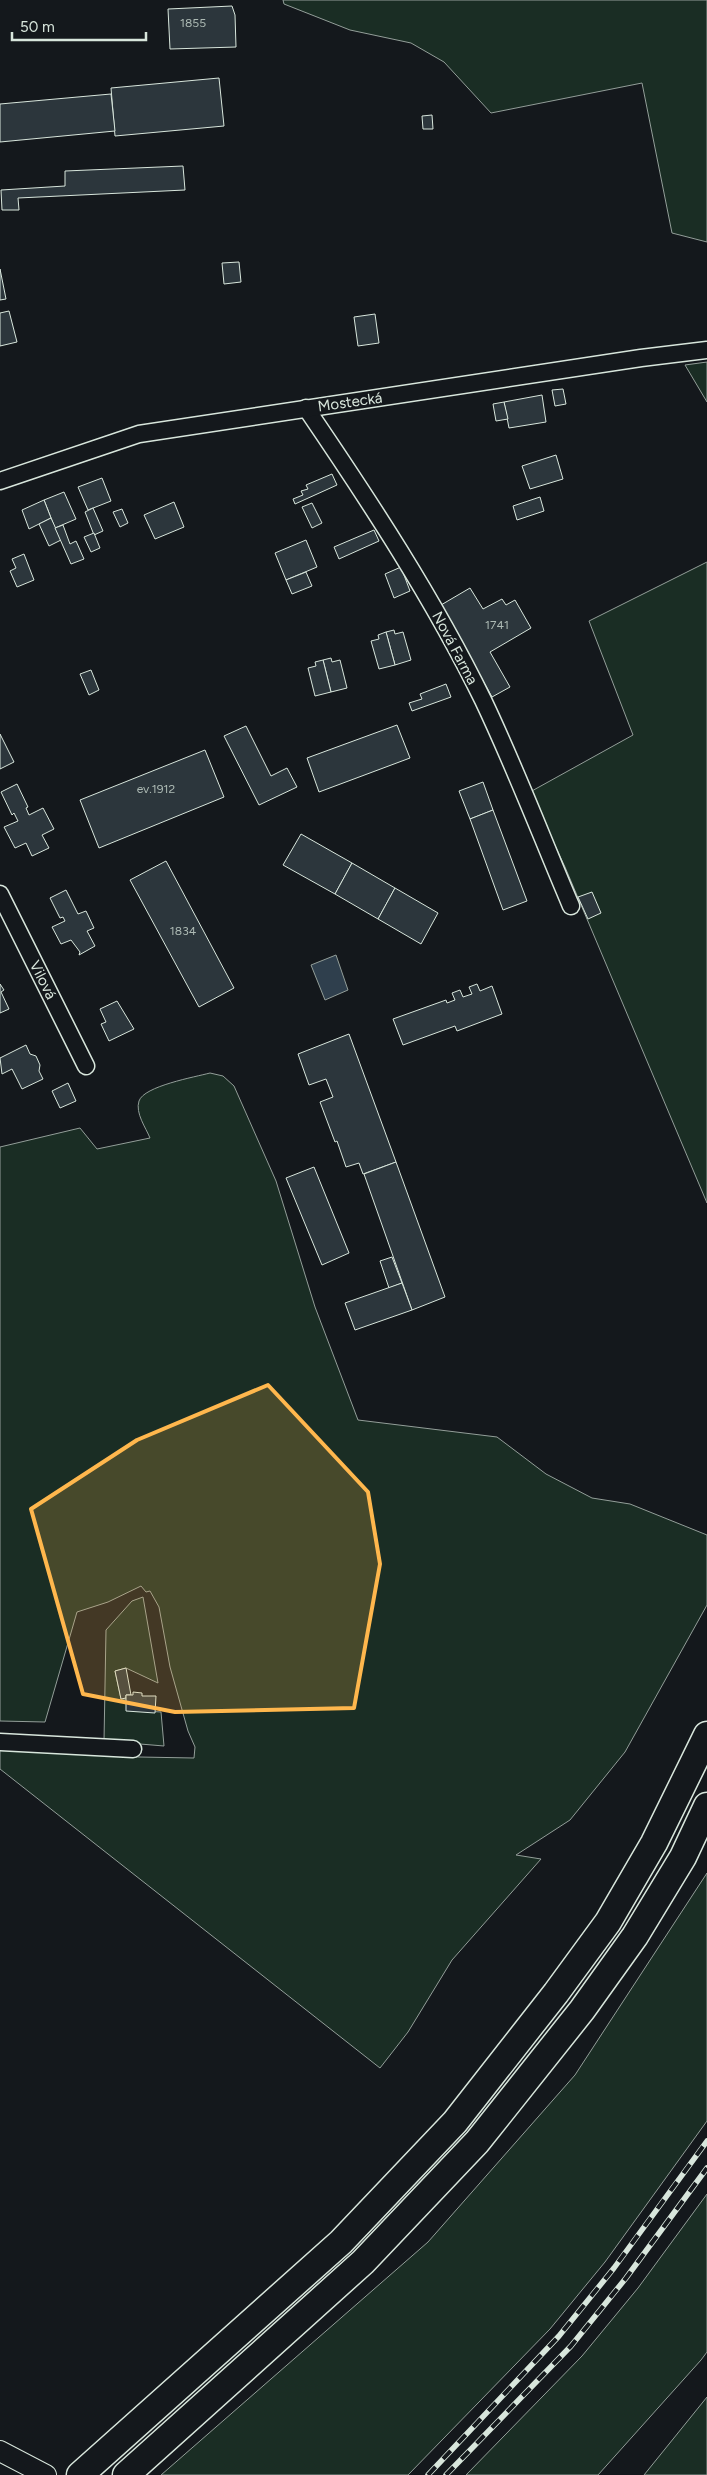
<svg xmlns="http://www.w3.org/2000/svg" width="707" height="2475" font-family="Figtree,sans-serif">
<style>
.green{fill:#1a2d24;stroke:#939e99}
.water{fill:#2f3f4d;stroke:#939e99}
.building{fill:#2c363c;stroke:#d8e6dc}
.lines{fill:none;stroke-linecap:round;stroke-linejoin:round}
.minor-casing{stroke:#d8e6dc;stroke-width:19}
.tertiary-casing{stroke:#d8e6dc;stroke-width:22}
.trunk-casing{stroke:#d8e6dc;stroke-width:29}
.minor{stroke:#14181c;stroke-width:16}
.tertiary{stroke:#14181c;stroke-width:20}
.trunk{stroke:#14181c;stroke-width:26}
.rail-casing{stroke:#d8e6dc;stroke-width:5.5}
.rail{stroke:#14181c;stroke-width:4;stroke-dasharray:11;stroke-linecap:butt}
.marked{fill:#ffb74d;fill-opacity:0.2;stroke:#ffb74d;stroke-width:4;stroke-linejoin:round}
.labels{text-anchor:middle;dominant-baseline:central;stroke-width:4;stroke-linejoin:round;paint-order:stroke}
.number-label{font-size:12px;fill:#adbab4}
.street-label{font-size:15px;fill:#d8e6dc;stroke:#14181c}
</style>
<rect width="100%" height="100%" fill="#14181c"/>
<!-- green -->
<g class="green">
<polygon points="283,0 707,0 707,242 672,233 642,83 491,113 444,62 411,43 350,30 284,4"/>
<polygon points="707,362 707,402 685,365"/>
<polygon points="707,562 707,1203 565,867 530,792 633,735 589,621"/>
<path d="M 210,1073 L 223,1076 L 234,1086 L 276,1181 L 315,1307 L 358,1420 L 497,1437 L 546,1474 L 592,1498 L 630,1504 L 707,1535 L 707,1605 L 625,1752 L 570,1820 L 516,1855 L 541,1859 L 452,1960 L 408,2032 L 380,2068 L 0,1769 L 0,1744 L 139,1757 L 194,1758 L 195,1747 L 188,1731 L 170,1667 L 159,1607 L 150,1591 L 146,1592 L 141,1586 L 108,1602 L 77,1612 L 45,1722 L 0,1721 L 0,1147 L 80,1128 L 97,1149 L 150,1138 C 146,1128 135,1113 139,1101 C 144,1086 195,1077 210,1073 Z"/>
<path d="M 143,1597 L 158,1683 L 126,1668 L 115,1671 L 121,1699 C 135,1697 146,1713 161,1712 L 164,1746 L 104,1741 L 106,1630 L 132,1601 Z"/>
<polygon points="707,1873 707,2121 605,2262 550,2329 408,2475 161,2475 428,2242 575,2075"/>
<polygon points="707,2194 707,2352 701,2360 598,2475 466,2475 582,2356 638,2288"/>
<polygon points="707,2397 707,2475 644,2475"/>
</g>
<!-- water -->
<polygon class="water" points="336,955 348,990 325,1000 311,965"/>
<!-- building -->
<g class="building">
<polygon points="232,6 235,15 236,47 170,49 168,9"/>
<polygon points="219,78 224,126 115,136 111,88"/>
<polygon points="111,94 115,131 0,142 0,104"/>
<polygon points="432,115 433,129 423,129 422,116"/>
<polygon points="183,166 185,190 18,198 19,210 2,210 1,190 65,186 65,171"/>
<polygon points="239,262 241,282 224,284 222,263"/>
<polygon points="0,269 6,299 0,300"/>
<polygon points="9,311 17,342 0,346 0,313"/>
<polygon points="375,314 379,343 358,346 354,317"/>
<polygon points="563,389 566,404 555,406 552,390"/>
<polygon points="542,395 546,422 509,428 504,402"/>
<polygon points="504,402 508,419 496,421 493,404"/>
<polygon points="556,455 563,479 530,489 522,466"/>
<polygon points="332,474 337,485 295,504 293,499 303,495 301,491 308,489 306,485"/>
<polygon points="102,478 111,501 88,510 78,487"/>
<polygon points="64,492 76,519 55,528 44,500"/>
<polygon points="540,497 544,511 517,520 513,506"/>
<polygon points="44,500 51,518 29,529 22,510"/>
<polygon points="174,502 184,527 155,539 144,515"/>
<polygon points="312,503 322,523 312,528 302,507"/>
<polygon points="93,508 103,531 94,535 85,512"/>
<polygon points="122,509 128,523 120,527 113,512"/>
<polygon points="51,518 61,540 49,546 39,524"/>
<polygon points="63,525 70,544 76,541 84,559 71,564 55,528"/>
<polygon points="374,530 379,541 339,559 334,547"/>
<polygon points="94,533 100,548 91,552 84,537"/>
<polygon points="306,540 317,567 286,580 275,553"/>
<polygon points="24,554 34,580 17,587 10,571 16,568 12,559"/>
<polygon points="401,567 410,591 394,598 385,574"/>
<polygon points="306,572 312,586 292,594 286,580"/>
<polygon points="470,588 483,609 502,599 506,605 515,600 531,628 490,652 510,687 492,697 441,605"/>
<polygon points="394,630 395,634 403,632 411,660 395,665 386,632"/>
<polygon points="386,632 395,665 379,669 371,641 379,639 378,635"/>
<polygon points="331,658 332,662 340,660 347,688 331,692 323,660"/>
<polygon points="323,660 331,692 315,696 308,668 316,666 315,662"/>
<polygon points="91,670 99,690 89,695 80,674"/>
<polygon points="446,684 451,697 412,711 409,703 422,699 420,694"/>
<polygon points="397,725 410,758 319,792 307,758"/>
<polygon points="246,726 271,776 287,768 297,787 259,805 224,736"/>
<polygon points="0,734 14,762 0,769"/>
<polygon points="205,750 224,797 99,848 80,800"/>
<polygon points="483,782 493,810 470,819 459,791"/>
<polygon points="17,784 28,807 26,808 29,815 43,808 54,829 42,835 49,848 32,856 26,843 15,848 4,827 18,821 14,813 12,815 1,792"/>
<polygon points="493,810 527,901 503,910 470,819"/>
<polygon points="301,834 352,863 335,894 283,865"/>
<polygon points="166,861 234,988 199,1007 130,880"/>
<polygon points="352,863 395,888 378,919 335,894"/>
<polygon points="395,888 438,913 421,944 378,919"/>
<polygon points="66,890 78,914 86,911 94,928 87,931 95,946 79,955 80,952 71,940 61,944 52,927 65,921 63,917 60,918 50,898"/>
<polygon points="592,892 601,913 588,919 578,897"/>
<polygon points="0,984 4,990 1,992 9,1009 0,1013"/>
<polygon points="477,984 480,991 492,986 502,1014 457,1031 455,1026 403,1045 393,1019 446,1000 447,1003 455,1000 452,993 460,990 463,997 472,994 469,987"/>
<polygon points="117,1001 134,1029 109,1041 101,1024 106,1022 100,1009"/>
<polygon points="349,1034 396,1162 363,1174 359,1163 346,1167 337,1141 335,1142 320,1102 333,1097 326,1079 309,1085 298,1054"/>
<polygon points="26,1045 30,1054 36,1056 40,1065 39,1071 43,1079 22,1089 12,1069 2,1074 0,1058"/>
<polygon points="68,1083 76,1101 60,1108 52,1091"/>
<polygon points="396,1162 445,1297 412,1310 364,1174"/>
<polygon points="314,1167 349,1253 322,1265 286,1178"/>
<polygon points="392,1257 402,1283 389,1288 380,1261"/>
<polygon points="402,1283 412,1310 355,1330 345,1303"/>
<polygon points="126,1668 131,1695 126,1695 126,1698 121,1699 115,1671"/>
<polygon points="133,1692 142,1693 142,1696 156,1696 155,1713 126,1711 126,1695 133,1695"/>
</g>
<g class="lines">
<!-- minor casing -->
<g class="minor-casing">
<g id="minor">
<path d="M 306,408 C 370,502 433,598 483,700 C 515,767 542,838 571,906"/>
<polyline points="0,481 139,434 641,358 707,350"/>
<polyline points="0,894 86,1066"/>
<polyline points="0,1742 133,1749"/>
</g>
</g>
<!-- tertiary casing -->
<g class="tertiary-casing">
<polyline id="tertiary" points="0,2451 46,2475"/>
</g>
<!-- trunk casing -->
<g class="trunk-casing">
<g id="trunk">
<polyline points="80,2475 341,2242 455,2122 556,1993 608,1922 654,1843 707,1735"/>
<polyline points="126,2475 363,2262 477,2142 582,2010 635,1936 683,1857 707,1806"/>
</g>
</g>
<!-- minor -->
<use href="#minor" class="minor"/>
<!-- tertiary -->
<use href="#tertiary" class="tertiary"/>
<!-- trunk -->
<use href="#trunk" class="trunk"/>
<!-- rail casing -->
<g class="rail-casing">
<g id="rail">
<polyline points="428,2475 559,2336 614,2268 707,2141"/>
<polyline points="446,2475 571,2346 626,2278 707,2168"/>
</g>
</g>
<!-- rail -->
<use href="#rail" class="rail"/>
</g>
<!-- marked area -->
<path class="marked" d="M 268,1385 L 368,1492 L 380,1564 L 354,1708 L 175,1712 L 83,1694 L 31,1509 L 137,1440 Z"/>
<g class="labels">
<!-- number labels -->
<g class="number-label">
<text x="193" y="23">1855</text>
<text x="497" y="625">1741</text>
<text x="156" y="789">ev.1912</text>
<text x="183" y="931">1834</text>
</g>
<!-- street labels -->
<g class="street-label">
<text transform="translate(350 402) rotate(-8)">Mostecká</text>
<text transform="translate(455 648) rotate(62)">Nová Farma</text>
<text transform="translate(43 980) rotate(63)">Vilová</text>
</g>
</g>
<!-- scale -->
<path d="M12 32v8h134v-8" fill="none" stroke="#d8e6dc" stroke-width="2.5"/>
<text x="20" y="32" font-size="15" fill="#d8e6dc" stroke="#14181c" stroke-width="4" paint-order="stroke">50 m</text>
</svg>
